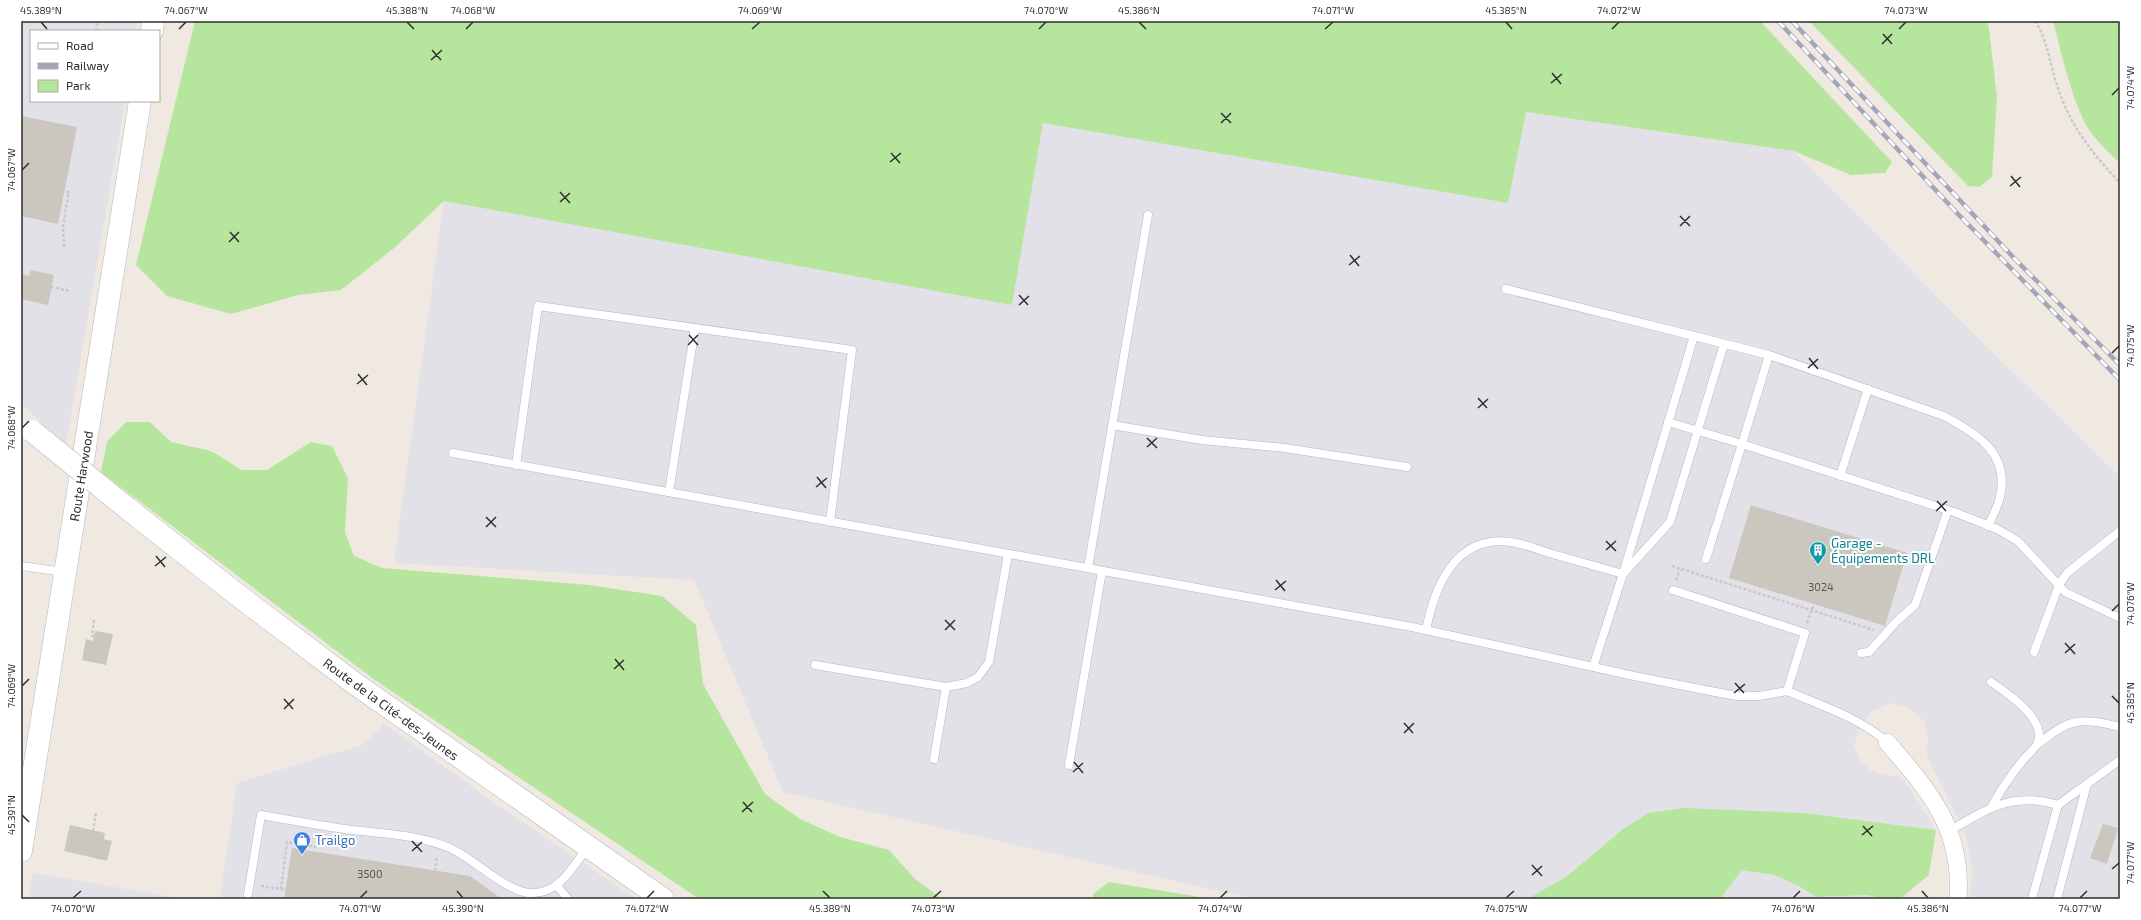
<svg xmlns="http://www.w3.org/2000/svg" width="2141" height="920" font-family="'Exo 2',sans-serif">
<style>
.industrial{fill:#e3e1e8}
.green{fill:#b6e59e}
.building{fill:#cbc7bf}
.lines{fill:none;stroke-linecap:round;stroke-linejoin:round}
.service-casing{stroke:#b4b7c1;stroke-width:9}
.minor-casing{stroke:#b4b7c1;stroke-width:18}
.secondary-casing{stroke:#b4b7c1;stroke-width:23}
.path{stroke:#c9c9c9;stroke-width:2.5;stroke-dasharray:3 2;stroke-linecap:butt}
.service{stroke:#fff;stroke-width:8}
.minor{stroke:#fff;stroke-width:17}
.secondary{stroke:#fff;stroke-width:22}
.rail-casing{stroke:#a3a6b8;stroke-width:4.5}
.rail{stroke:#fff;stroke-width:3;stroke-dasharray:9;stroke-linecap:butt}
.secondary-bridge-casing{stroke:#b4b7c1;stroke-width:23;stroke-linecap:butt}
.secondary-bridge{stroke:#fff;stroke-width:22}
.ticks{fill:none;stroke:#2e2e2e;stroke-width:1.5}
.labels{text-anchor:middle;dominant-baseline:central;stroke-width:4;stroke-linejoin:round;paint-order:stroke}
.number-label{font-size:11px;fill:#555452}
.street-label{font-size:13px;fill:#2e2e2e;stroke:#fff}
.culture-label{font-size:13px;fill:#0d838f;stroke:#fff;text-anchor:start}
.shop-label{font-size:13px;fill:#366cbe;stroke:#fff;text-anchor:start}
.neatline{fill:none;stroke:#2e2e2e;stroke-width:1.5}
.ticks-label{font-size:10px;text-anchor:middle;fill:#2e2e2e}
</style>
<rect width="100%" height="100%" fill="#efe9e1"/>
<!-- industrial -->
<g class="industrial">
<polygon points="21,21 138,21 136,31 31,31 31,101 125,101 66,444 21,404"/>
<polygon points="1526,112 1794,151 1972,332 2120,477 2120,899 1970,899 1972,871 1966,835 1927,756 1928,737 1924,721 1909,707 1892,703 1870,712 1858,732 1854,745 1860,760 1870,770 1882,775 1899,777 1909,787 1936,830 1804,813 1622,830 1566,877 1527,899 1254,899 783,792 694,580 394,563 444,201 1012,305 1043,123 1508,203"/>
<polygon points="383,723 496,804 636,899 220,899 237,783 362,745 379,730"/>
<polygon points="1742,869 1774,875 1799,886 1816,897 1867,895 1885,899 1655,899"/>
<polygon points="32,873 185,899 29,899"/>
</g>
<!-- green -->
<g class="green">
<polygon points="195,21 1760,21 1892,162 1885,173 1851,175 1794,151 1526,112 1508,203 1043,123 1012,305 444,201 394,248 341,290 298,295 231,314 167,296 136,265"/>
<polygon points="1809,21 1988,21 1997,97 1992,177 1979,187 1968,186"/>
<path d="M 2053,21 L 2120,21 L 2120,163 C 2106,150 2093,138 2084,121 C 2069,90 2062,54 2053,21 Z"/>
<polygon points="126,422 150,422 171,442 211,451 242,470 267,470 311,442 332,446 348,478 345,532 354,556 382,568 589,585 662,596 696,625 703,684 765,794 800,819 840,837 889,850 915,879 942,899 699,899 375,680 101,472 107,442"/>
<polygon points="1684,808 1804,813 1936,830 1929,875 1900,899 1885,899 1867,895 1816,897 1799,886 1774,875 1742,870 1720,899 1527,899 1566,877 1622,830 1648,813"/>
<polygon points="1109,882 1212,899 1094,899 1093,894"/>
</g>
<!-- building -->
<g class="building">
<polygon points="21,116 77,127 58,224 21,216"/>
<polygon points="31,270 54,275 48,305 21,299 22,274 29,276"/>
<polygon points="1751,505 1907,553 1885,626 1729,578"/>
<polygon points="95,631 113,634 106,665 82,660 86,639 93,641"/>
<polygon points="2103,824 2118,828 2107,864 2090,858"/>
<polygon points="70,825 105,833 104,839 112,841 107,861 64,851"/>
<polygon points="292,848 470,876 502,899 284,899"/>
</g>
<g class="lines">
<!-- service casing -->
<g class="service-casing">
<g id="service">
<polyline points="1506,289 1694,336 1623,574 1593,667"/>
<path d="M 1694,336 L 1769,355 L 1944,416 C 1978,434 2010,454 2000,497 C 1998,507 1992,517 1988,526"/>
<polyline points="1668,422 1742,444 1769,355"/>
<polyline points="1112,425 1202,440 1285,448 1407,467"/>
<polyline points="453,453 1412,627 1634,676 1710,691 1737,696 1759,696 1787,691"/>
<polyline points="516,465 538,306 852,350 830,522"/>
<polyline points="1840,476 1868,389"/>
<polyline points="669,492 695,328"/>
<polyline points="1706,559 1742,444 1954,512 1997,529 2018,541 2065,592 2120,618"/>
<polyline points="21,566 64,572"/>
<polyline points="1088,568 1148,215"/>
<path d="M 1673,590 L 1805,633 L 1787,691 C 1820,705 1860,718 1887,742"/>
<path d="M 1426,630 C 1435,585 1455,535 1511,542 C 1524,544 1537,549 1549,553 C 1574,560 1598,567 1623,574 L 1670,522 L 1724,344"/>
<polyline points="2034,652 2059,585 2067,573 2120,531"/>
<polyline points="1861,653 1869,652 1896,622 1915,605 1948,510"/>
<polyline points="815,665 946,687"/>
<path d="M 1991,682 C 2006,692 2049,721 2037,744 C 2034,750 2027,755 2023,760 C 2011,775 2001,789 1992,806"/>
<path d="M 2038,744 C 2071,718 2079,717 2120,727"/>
<polyline points="934,759 946,687 967,683 978,677 989,662 1008,554"/>
<polyline points="1069,765 1102,571"/>
<path d="M 1949,831 C 1987,809 2013,791 2058,805"/>
<polyline points="557,886 568,899"/>
<path d="M 248,894 L 261,815 C 289,820 317,825 345,829 C 380,834 417,834 450,848 C 473,858 508,893 531,893 C 559,894 572,868 587,848"/>
<polyline points="2032,899 2058,805 2120,760"/>
<polyline points="2057,899 2087,784"/>
</g>
</g>
<!-- minor casing -->
<g class="minor-casing">
<path id="minor" d="M 1887,742 C 1930,792 1963,829 1958,899"/>
</g>
<!-- secondary casing -->
<g class="secondary-casing">
<g id="secondary">
<polyline points="152,31 153,21"/>
<polyline points="127,508 235,593 354,683 663,899"/>
<polyline points="21,851 140,101"/>
</g>
</g>
<!-- path -->
<g class="path">
<path d="M 2035,21 C 2048,40 2050,66 2058,88 C 2070,126 2093,154 2120,183"/>
<polyline points="96,31 98,21"/>
<polyline points="64,247 63,225 69,192 65,192"/>
<polyline points="51,287 70,291"/>
<polyline points="1672,566 1874,630"/>
<polyline points="1676,580 1680,569"/>
<polyline points="1807,623 1814,604"/>
<polyline points="94,636 92,636 94,620"/>
<polyline points="93,831 96,813"/>
<polyline points="301,850 303,835"/>
<polyline points="435,871 437,856"/>
<polyline points="261,886 281,889 287,842 316,847"/>
<polyline points="281,889 286,889"/>
</g>
<!-- service -->
<use href="#service" class="service"/>
<!-- minor -->
<use href="#minor" class="minor"/>
<!-- secondary -->
<use href="#secondary" class="secondary"/>
<!-- rail casing -->
<g class="rail-casing">
<g id="rail">
<polyline points="1778,21 1957,213 2120,380"/>
<polyline points="1792,21 2013,257 2120,365"/>
</g>
</g>
<!-- rail -->
<use href="#rail" class="rail"/>
<!-- secondary-bridge casing -->
<g class="secondary-bridge-casing">
<polyline id="secondary-bridge" points="32,431 127,508"/>
</g>
<!-- secondary-bridge -->
<use href="#secondary-bridge" class="secondary-bridge"/>
</g>
<!-- ticks -->
<path class="ticks" d="M 41,22 L 47,29M 407,22 L 414,29M 1139,22 L 1146,29M 1506,22 L 1512,29M 179,29 L 186,22M 466,29 L 473,22M 752,29 L 760,22M 1039,29 L 1046,22M 1325,29 L 1333,22M 1612,29 L 1619,22M 1899,29 L 1906,22M 1883,34 L 1892,44M 1882,44 L 1892,34M 432,50 L 441,60M 431,60 L 442,50M 1552,73 L 1561,84M 1551,83 L 1562,74M 2112,95 L 2119,88M 1221,113 L 1231,123M 1221,123 L 1231,113M 891,153 L 900,163M 890,162 L 901,153M 22,170 L 29,163M 2011,176 L 2020,187M 2010,186 L 2021,177M 560,192 L 570,203M 560,202 L 570,193M 1680,216 L 1690,226M 1680,226 L 1690,216M 230,232 L 239,242M 229,242 L 239,232M 1350,255 L 1359,266M 1349,265 L 1360,256M 1019,295 L 1028,305M 1019,305 L 1029,296M 689,335 L 698,345M 688,345 L 698,335M 2112,353 L 2119,346M 1809,358 L 1818,369M 1808,368 L 1818,359M 358,374 L 367,385M 357,384 L 368,375M 1478,398 L 1487,408M 1478,408 L 1488,399M 22,428 L 29,421M 1147,438 L 1157,448M 1147,447 L 1157,438M 817,477 L 826,488M 816,487 L 827,478M 1937,501 L 1946,511M 1936,511 L 1947,501M 486,517 L 496,527M 486,527 L 496,517M 1606,541 L 1616,551M 1606,550 L 1616,541M 156,556 L 165,567M 155,566 L 166,557M 1276,580 L 1285,591M 1275,590 L 1286,581M 2112,611 L 2119,604M 945,620 L 955,630M 945,630 L 955,620M 2065,643 L 2075,654M 2065,653 L 2075,644M 615,659 L 624,670M 614,669 L 624,660M 1735,683 L 1744,693M 22,686 L 29,679M 1734,693 L 1745,684M 2112,696 L 2119,703M 284,699 L 293,709M 284,709 L 294,699M 1404,723 L 1413,733M 1404,733 L 1414,723M 1074,762 L 1083,773M 1073,772 L 1083,763M 743,802 L 752,812M 742,812 L 753,802M 22,815 L 29,822M 1863,826 L 1872,836M 1862,835 L 1873,826M 412,841 L 422,852M 412,851 L 422,842M 1532,865 L 1542,876M 2112,869 L 2119,863M 1532,875 L 1542,866M 457,891 L 463,898M 823,891 L 830,898M 1922,891 L 1928,898M 73,898 L 81,891M 360,898 L 367,891M 647,898 L 654,891M 933,898 L 941,891M 1220,898 L 1227,891M 1506,898 L 1514,891M 1793,898 L 1800,891M 2080,898 L 2087,891"/>
<!-- icons -->
<defs>
<g id="building-pin" transform="scale(0.9)"><path d="M0 17L-7.5 6A9.5 9.5 0 1 1 7.5 6Z" fill="#0f9aa8" stroke="#fff"/><path d="M-4-6H4V6H1V3H-1V6H-4ZM-2.5-4.3h1.7v1.8h-1.7ZM.8-4.3h1.7v1.8H.8ZM-2.5-1h1.7V.8h-1.7ZM.8-1h1.7V.8H.8Z" fill="#fff"/></g>
<g id="shop-pin" transform="scale(0.9)"><path d="M0 17L-7.5 6A9.5 9.5 0 1 1 7.5 6Z" fill="#3f7fe0" stroke="#fff"/><path d="M-5-2.5h2.3a2.7 3.5 0 0 1 5.4 0H5L5.5 6h-11ZM-1.5-2.5h3a1.5 2.3 0 0 0-3 0Z" fill="#fff"/></g>
</defs>
<g fill-rule="evenodd">
<use href="#building-pin" x="1818" y="550"/>
<use href="#shop-pin" x="302" y="840"/>
</g>
<g class="labels">
<!-- number labels -->
<g class="number-label">
<text x="1821" y="586">3024</text>
<text x="370" y="873">3500</text>
</g>
<!-- street labels -->
<g class="street-label">
<text transform="translate(81 476) rotate(-81)">Route Harwood</text>
<text transform="translate(391 709) rotate(36)">Route de la Cité-des-Jeunes</text>
</g>
<!-- culture labels -->
<g class="culture-label">
<text x="1831" y="543">Garage -<tspan x="1831" dy="15">Équipements DRL</tspan></text>
</g>
<!-- shop labels -->
<g class="shop-label">
<text x="315" y="840">Trailgo</text>
</g>
</g>
<!-- border -->
<rect width="2141" height="920" fill="none" stroke="#ffffff" stroke-width="44"/>
<!-- legend -->
<rect x="30" y="30" width="130" height="72" fill="#ffffff" stroke="#ababab"/>
<rect x="38" y="43" width="20" height="6" fill="#ffffff" stroke="#ababab"/>
<text x="66" y="50" font-size="12" fill="#2e2e2e">Road</text>
<rect x="38" y="63" width="20" height="6" fill="#a3a6b8" stroke="#ababab"/>
<text x="66" y="70" font-size="12" fill="#2e2e2e">Railway</text>
<rect x="38" y="80" width="20" height="12" fill="#b6e59e" stroke="#ababab"/>
<text x="66" y="90" font-size="12" fill="#2e2e2e">Park</text>
<rect x="22" y="22" width="2097" height="876" class="neatline"/>
<g class="ticks-label">
<text x="41" y="14">45.389°N</text>
<text x="186" y="14">74.067°W</text>
<text x="407" y="14">45.388°N</text>
<text x="473" y="14">74.068°W</text>
<text x="760" y="14">74.069°W</text>
<text x="1046" y="14">74.070°W</text>
<text x="1139" y="14">45.386°N</text>
<text x="1333" y="14">74.071°W</text>
<text x="1506" y="14">45.385°N</text>
<text x="1619" y="14">74.072°W</text>
<text x="1906" y="14">74.073°W</text>
<text transform="translate(2130 88) rotate(-90)" y="4">74.074°W</text>
<text transform="translate(11 170) rotate(-90)" y="4">74.067°W</text>
<text transform="translate(2130 346) rotate(-90)" y="4">74.075°W</text>
<text transform="translate(11 428) rotate(-90)" y="4">74.068°W</text>
<text transform="translate(2130 604) rotate(-90)" y="4">74.076°W</text>
<text transform="translate(11 686) rotate(-90)" y="4">74.069°W</text>
<text transform="translate(2130 703) rotate(-90)" y="4">45.385°N</text>
<text transform="translate(11 815) rotate(-90)" y="4">45.391°N</text>
<text transform="translate(2130 863) rotate(-90)" y="4">74.077°W</text>
<text x="73" y="912">74.070°W</text>
<text x="360" y="912">74.071°W</text>
<text x="463" y="912">45.390°N</text>
<text x="647" y="912">74.072°W</text>
<text x="830" y="912">45.389°N</text>
<text x="933" y="912">74.073°W</text>
<text x="1220" y="912">74.074°W</text>
<text x="1506" y="912">74.075°W</text>
<text x="1793" y="912">74.076°W</text>
<text x="1928" y="912">45.386°N</text>
<text x="2080" y="912">74.077°W</text>
</g>
</svg>
